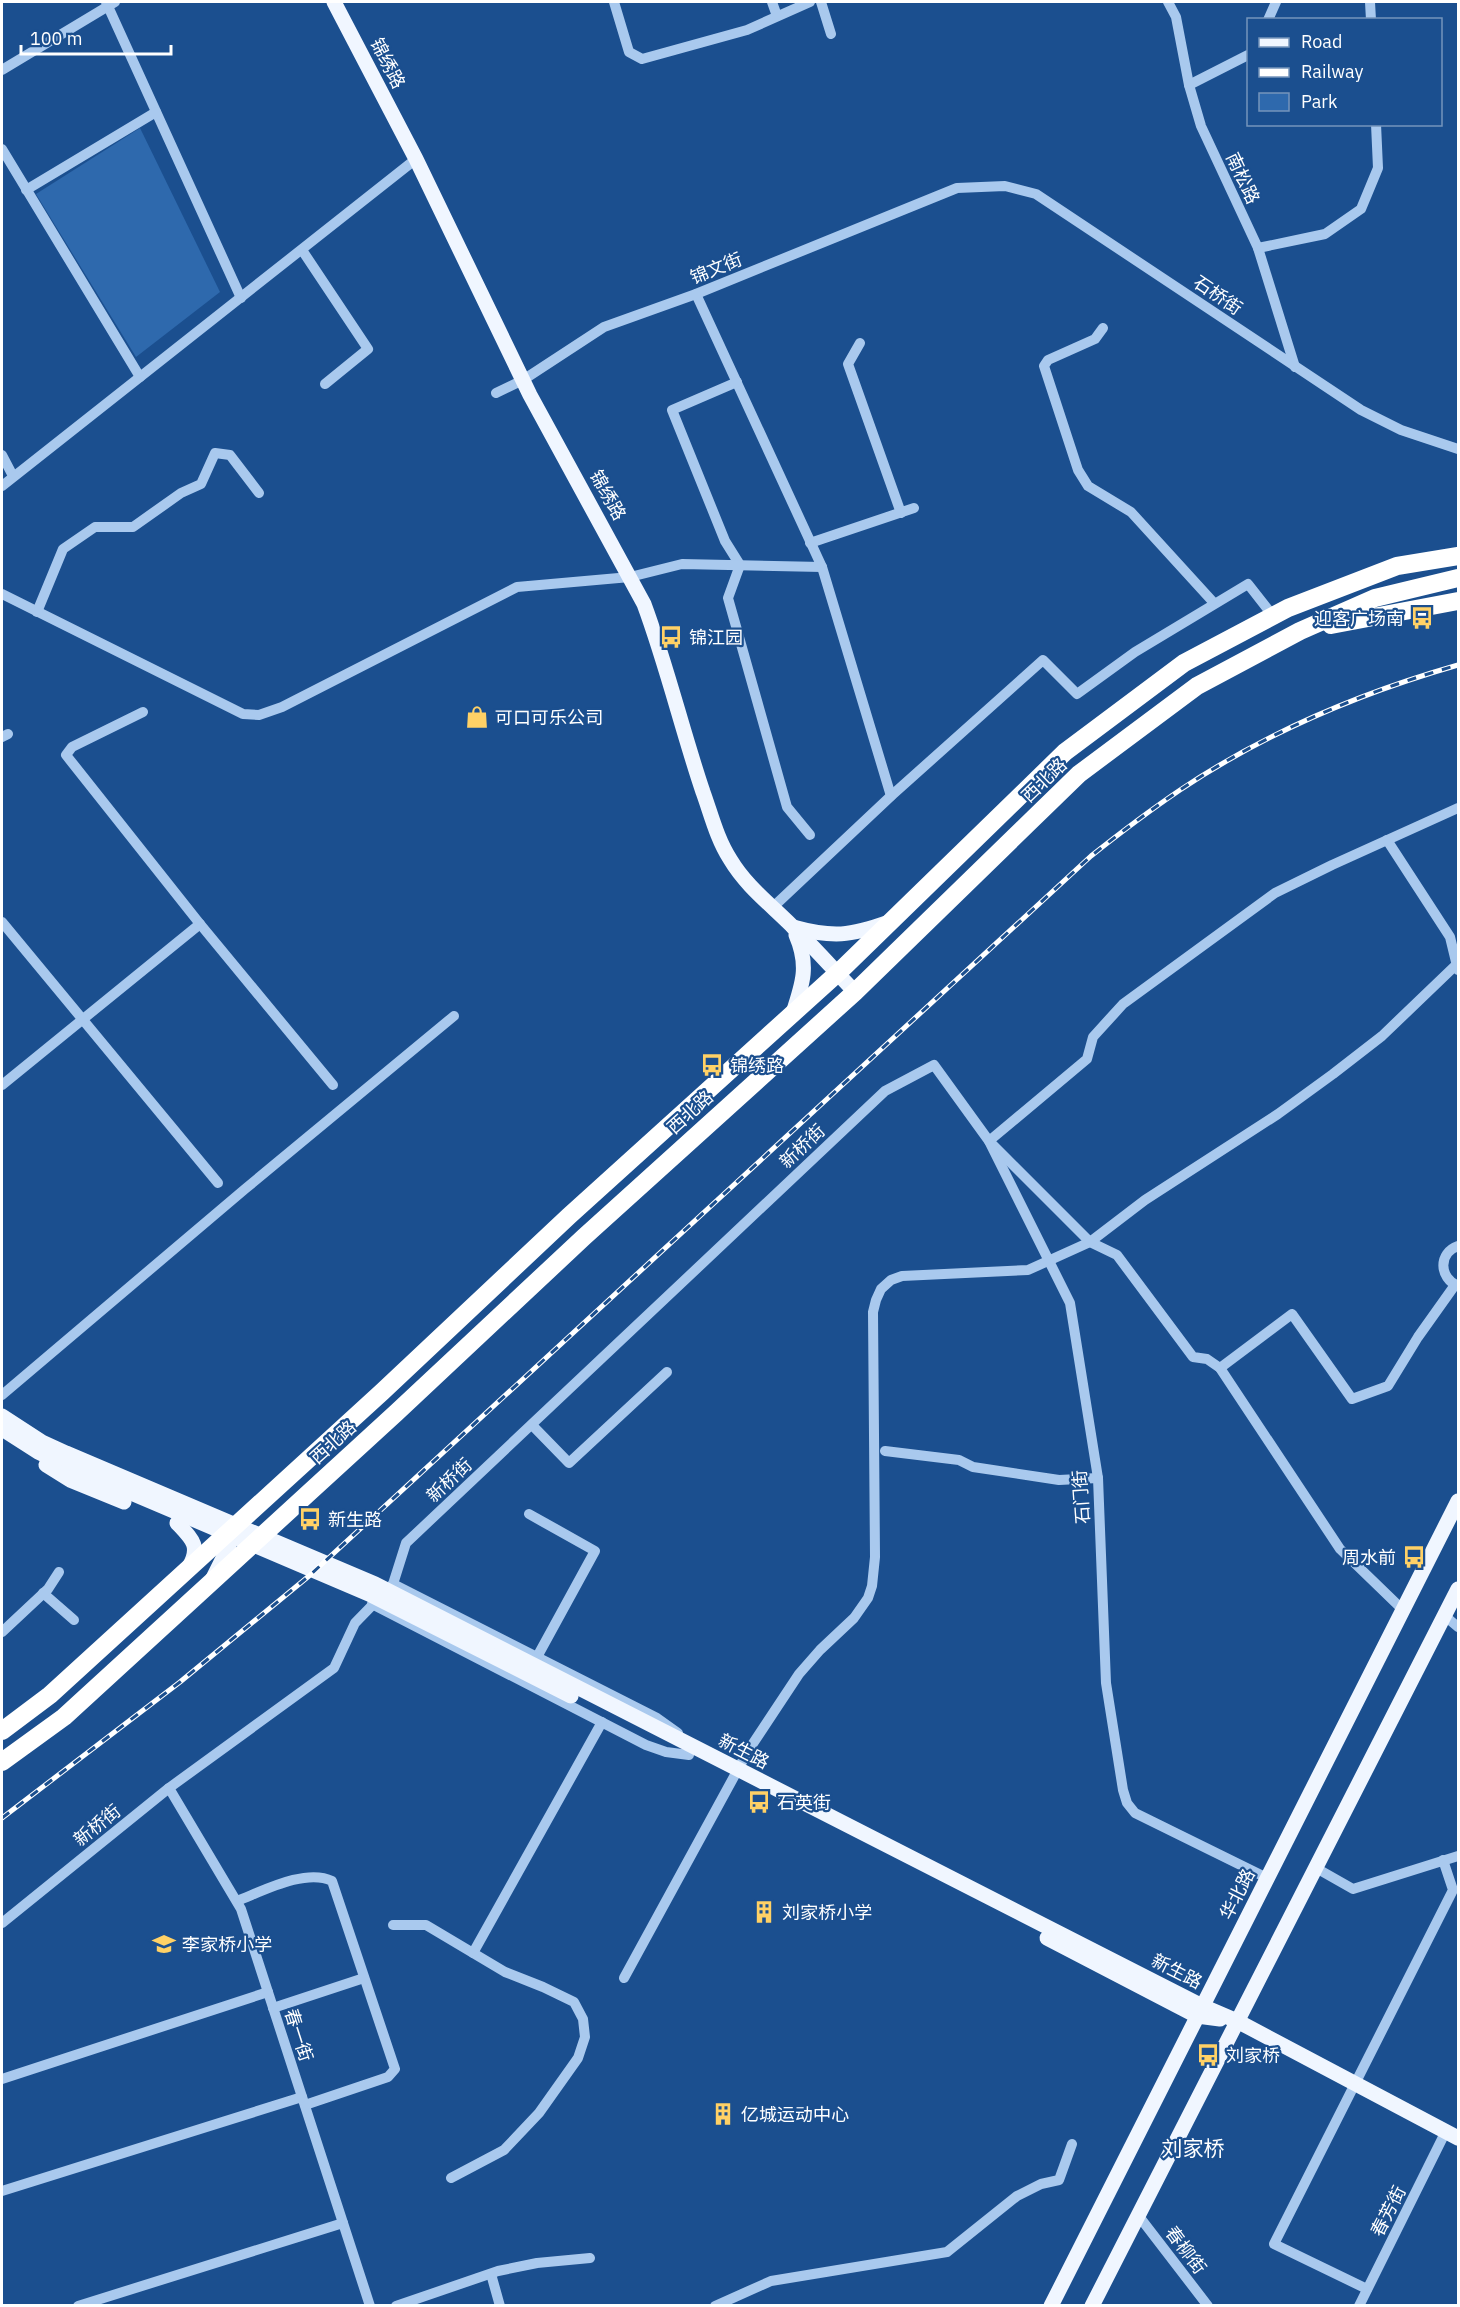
<svg xmlns="http://www.w3.org/2000/svg" width="1460" height="2307" font-family="'IBM Plex Sans','Noto Sans SC',sans-serif">
<style>
.green{fill:#2e69ad}
.lines{fill:none;stroke-linecap:round;stroke-linejoin:round}
.minor{stroke:#a9c9ee;stroke-width:10}
.major{stroke:#f0f6ff;stroke-width:15}
.highway{stroke:#fff;stroke-width:18}
.rail-casing{stroke:#fff;stroke-width:5}
.rail{stroke:#1b4f8f;stroke-width:3;stroke-dasharray:9;stroke-linecap:butt}
.labels{text-anchor:middle;dominant-baseline:central;stroke-width:4.5;stroke-linejoin:round;paint-order:stroke}
.street-label{font-size:18px;fill:#fff;stroke:#1b4f8f}
.poi-label{font-size:18px;fill:#fff;stroke:#1b4f8f;text-anchor:start}
.quarter-label{font-size:21px;fill:#fff;stroke:#1b4f8f}
</style>
<rect width="100%" height="100%" fill="#1b4f8f"/>
<!-- green -->
<polygon class="green" points="140,128 220,292 136,357 36,194"/>
<g class="lines">
<!-- minor -->
<g class="minor">
<polyline points="106,2 241,298"/>
<polyline points="614,2 629,52 642,59 747,30 810,2"/>
<polyline points="772,2 777,16"/>
<polyline points="821,2 831,34"/>
<polyline points="1168,2 1176,17 1189,85 1201,126 1258,248 1295,367"/>
<polyline points="1370,2 1371,20"/>
<polyline points="1268,20 1276,2"/>
<polyline points="2,70 115,2"/>
<polyline points="1189,85 1248,55"/>
<polyline points="2,149 140,377"/>
<polyline points="26,190 156,112"/>
<polyline points="1258,248 1325,234 1361,209 1378,168 1376,124"/>
<polyline points="302,250 368,349 325,384"/>
<polyline points="696,294 822,567 891,796"/>
<polyline points="1103,328 1095,339 1048,360 1044,366 1078,470 1088,486 1131,512 1214,603"/>
<polyline points="860,343 848,364 901,513"/>
<polyline points="737,382 672,410 725,541 740,565 728,598 787,807 810,835"/>
<polyline points="496,393 523,380 604,327 696,294 957,188 1005,186 1036,194 1361,410 1401,430 1458,449"/>
<polyline points="2,455 13,476"/>
<polyline points="2,486 416,159"/>
<polyline points="810,543 914,508"/>
<polyline points="2,594 243,714 259,715 282,707 517,587 630,577 682,564 822,567"/>
<polyline points="37,612 63,549 95,527 133,527 181,493 201,484 215,453 230,455 259,493"/>
<polyline points="143,712 72,747 66,755 200,924 333,1085"/>
<polyline points="2,737 8,734"/>
<polyline points="1387,840 1450,937 1458,970"/>
<polyline points="772,908 891,796 1043,660 1077,694 1135,652 1248,584 1273,616"/>
<polyline points="2,922 218,1183"/>
<polyline points="2,1085 200,924"/>
<path d="M 1458,1246 C 1438,1253 1439,1278 1458,1286"/>
<polyline points="1220,1368 1292,1314 1352,1399 1388,1386 1418,1337 1455,1285"/>
<polyline points="2,1395 245,1189 454,1016"/>
<polyline points="532,1425 569,1463 667,1372"/>
<polyline points="885,1451 959,1460 973,1467 1059,1480 1098,1478"/>
<polyline points="529,1514 595,1551 537,1657"/>
<polyline points="393,1584 657,1718 678,1733"/>
<polyline points="43,1593 74,1620"/>
<polyline points="372,1604 646,1745 666,1752 689,1755"/>
<polyline points="1403,1610 1340,1549 1220,1368 1207,1359 1193,1357 1117,1255 1090,1242 989,1141 1087,1059 1093,1037 1123,1004 1275,893 1332,865 1458,808"/>
<polyline points="1445,1616 1458,1627"/>
<polyline points="2,1632 48,1589 59,1572"/>
<polyline points="169,1788 241,1909 370,2306"/>
<polyline points="1316,1868 1353,1889 1458,1856"/>
<path d="M 237,1901 C 263,1891 306,1868 332,1881 L 395,2069 L 388,2077 L 305,2105"/>
<polyline points="2,1923 169,1788 334,1668 355,1623 393,1584 406,1543 885,1091 934,1065 989,1141 1070,1303 1098,1478 1106,1683 1123,1790 1127,1803 1135,1813 1267,1878"/>
<polyline points="393,1925 426,1925 505,1972 543,1987 574,2002 583,2019 585,2037 578,2058 539,2113 504,2150 451,2178"/>
<polyline points="473,1953 602,1722"/>
<polyline points="624,1978 748,1751 799,1674 820,1650 854,1618 868,1598 872,1586 875,1557 873,1312 876,1300 881,1289 891,1280 902,1276 1028,1270 1090,1242 1145,1200 1278,1114 1333,1074 1382,1036 1458,963"/>
<polyline points="273,2008 364,1978"/>
<polyline points="2,2079 268,1992"/>
<polyline points="2,2191 302,2097"/>
<polyline points="1138,2215 1208,2306"/>
<polyline points="491,2274 500,2306"/>
<polyline points="1367,2289 1274,2244 1453,1890 1443,1860"/>
<polyline points="78,2306 343,2223"/>
<polyline points="396,2306 498,2271 537,2263 590,2258"/>
<polyline points="715,2306 771,2281 947,2252 1017,2196 1041,2184 1059,2180 1072,2144"/>
<polyline points="1359,2306 1446,2131"/>
</g>
<!-- major -->
<g class="major">
<path d="M 334,2 L 416,159 L 530,395 L 644,604 C 667,666 682,730 703,792 C 711,814 717,839 730,859 C 746,886 770,904 792,926 C 814,947 834,970 855,992"/>
<path d="M 793,927 C 833,938 850,936 889,922"/>
<path d="M 793,1013 C 803,983 809,965 796,935"/>
<polyline points="2,1416 42,1442 66,1453 375,1584 1202,2006 1237,2021 1458,2138"/>
<polyline points="2,1429 38,1452 63,1464 369,1594 571,1696"/>
<polyline points="46,1465 70,1480 124,1502"/>
<path d="M 177,1523 C 192,1539 201,1546 189,1567"/>
<polyline points="213,1578 229,1546 234,1526"/>
<polyline points="1047,1938 1197,2016 1220,2019"/>
<polyline points="1051,2306 1458,1501"/>
<polyline points="1092,2306 1458,1589"/>
</g>
<!-- highway -->
<g class="highway">
<polyline points="1331,625 1458,601"/>
<polyline points="2,1731 50,1695 382,1392 569,1216 841,970 1065,752 1184,663 1288,608 1397,566 1458,556"/>
<polyline points="2,1762 64,1717 396,1413 584,1237 855,992 1079,774 1197,686 1300,631 1375,598 1458,578"/>
</g>
<!-- rail casing -->
<g class="rail-casing">
<path id="rail" d="M 2,1818 L 180,1682 L 309,1576 L 1091,856 C 1120,833 1149,811 1180,790 C 1265,733 1360,693 1458,665"/>
</g>
<!-- rail -->
<use href="#rail" class="rail"/>
</g>
<!-- icons -->
<defs>
<g id="bus-bare" transform="scale(1.8)"><path d="M-5-6H5V4H4V6H2V4H-2V6H-4V4H-5ZM-3.5-4V0h7V-4ZM-3.5 1.2v1.5H-2V1.2ZM2 1.2v1.5H3.5V1.2Z" fill="#ffd166" stroke="#1b4f8f" stroke-width="2.5" paint-order="stroke"/></g>
<g id="shop-bare" transform="scale(1.8)"><path d="M-5-2.5h2.3a2.7 3.5 0 0 1 5.4 0H5L5.5 6h-11ZM-1.5-2.5h3a1.5 2.3 0 0 0-3 0Z" fill="#ffd166" stroke="#1b4f8f" stroke-width="2.5" paint-order="stroke"/></g>
<g id="building-bare" transform="scale(1.8)"><path d="M-4-6H4V6H1V3H-1V6H-4ZM-2.5-4.3h1.7v1.8h-1.7ZM.8-4.3h1.7v1.8H.8ZM-2.5-1h1.7V.8h-1.7ZM.8-1h1.7V.8H.8Z" fill="#ffd166" stroke="#1b4f8f" stroke-width="2.5" paint-order="stroke"/></g>
<g id="school-bare" transform="scale(1.8)"><path d="M0-5L7-2L0 1L-7-2ZM-4 1L0 2.5L4 1V4Q0 6-4 4Z" fill="#ffd166" stroke="#1b4f8f" stroke-width="2.5" paint-order="stroke"/></g>
</defs>
<g fill-rule="evenodd">
<use href="#bus-bare" x="1422" y="618"/>
<use href="#bus-bare" x="671" y="637"/>
<use href="#shop-bare" x="477" y="717"/>
<use href="#bus-bare" x="712" y="1065"/>
<use href="#bus-bare" x="310" y="1519"/>
<use href="#bus-bare" x="1414" y="1557"/>
<use href="#bus-bare" x="759" y="1802"/>
<use href="#building-bare" x="764" y="1912"/>
<use href="#school-bare" x="164" y="1944"/>
<use href="#bus-bare" x="1208" y="2055"/>
<use href="#building-bare" x="723" y="2114"/>
</g>
<g class="labels">
<!-- street labels -->
<g class="street-label">
<text transform="translate(388 63) rotate(63)">锦绣路</text>
<text transform="translate(1243 178) rotate(65)">南松路</text>
<text transform="translate(716 268) rotate(-22)">锦文街</text>
<text transform="translate(1218 295) rotate(34)">石桥街</text>
<text transform="translate(608 495) rotate(61)">锦绣路</text>
<text transform="translate(1044 780) rotate(-44)">西北路</text>
<text transform="translate(690 1112) rotate(-42)">西北路</text>
<text transform="translate(802 1146) rotate(-43)">新桥街</text>
<text transform="translate(333 1442) rotate(-42)">西北路</text>
<text transform="translate(449 1480) rotate(-43)">新桥街</text>
<text transform="translate(1081 1497) rotate(-94)">石门街</text>
<text transform="translate(744 1751) rotate(27)">新生路</text>
<text transform="translate(97 1825) rotate(-39)">新桥街</text>
<text transform="translate(1237 1894) rotate(-63)">华北路</text>
<text transform="translate(1177 1971) rotate(27)">新生路</text>
<text transform="translate(299 2035) rotate(72)">春一街</text>
<text transform="translate(1388 2211) rotate(-63)">春芳街</text>
<text transform="translate(1186 2250) rotate(53)">春柳街</text>
</g>
<!-- poi labels -->
<g class="poi-label">
<text x="1404" y="618" text-anchor="end">迎客广场南</text>
<text x="689" y="637">锦江园</text>
<text x="495" y="717">可口可乐公司</text>
<text x="730" y="1065">锦绣路</text>
<text x="328" y="1519">新生路</text>
<text x="1396" y="1557" text-anchor="end">周水前</text>
<text x="777" y="1802">石英街</text>
<text x="782" y="1912">刘家桥小学</text>
<text x="182" y="1944">李家桥小学</text>
<text x="1226" y="2055">刘家桥</text>
<text x="741" y="2114">亿城运动中心</text>
</g>
<!-- quarter labels -->
<g class="quarter-label">
<text x="1193" y="2148">刘家桥</text>
</g>
</g>
<!-- border -->
<rect width="1460" height="2307" fill="none" stroke="#ffffff" stroke-width="6"/>
<!-- legend -->
<rect x="1247" y="18" width="195" height="108" fill="#1b4f8f" stroke="#7695bc" stroke-width="1.5"/>
<rect x="1259" y="38" width="30" height="9" fill="#f0f6ff" stroke="#7695bc" stroke-width="1.5"/>
<text x="1301" y="48" font-size="18" fill="#ffffff">Road</text>
<rect x="1259" y="68" width="30" height="9" fill="#ffffff" stroke="#7695bc" stroke-width="1.5"/>
<text x="1301" y="78" font-size="18" fill="#ffffff">Railway</text>
<rect x="1259" y="93" width="30" height="18" fill="#2e69ad" stroke="#7695bc" stroke-width="1.5"/>
<text x="1301" y="108" font-size="18" fill="#ffffff">Park</text>
<!-- scale -->
<path d="M21 45v9h150v-9" fill="none" stroke="#ffffff" stroke-width="3"/>
<text x="30" y="45" font-size="18" fill="#ffffff" stroke="#1b4f8f" stroke-width="4.5" paint-order="stroke">100 m</text>
</svg>
